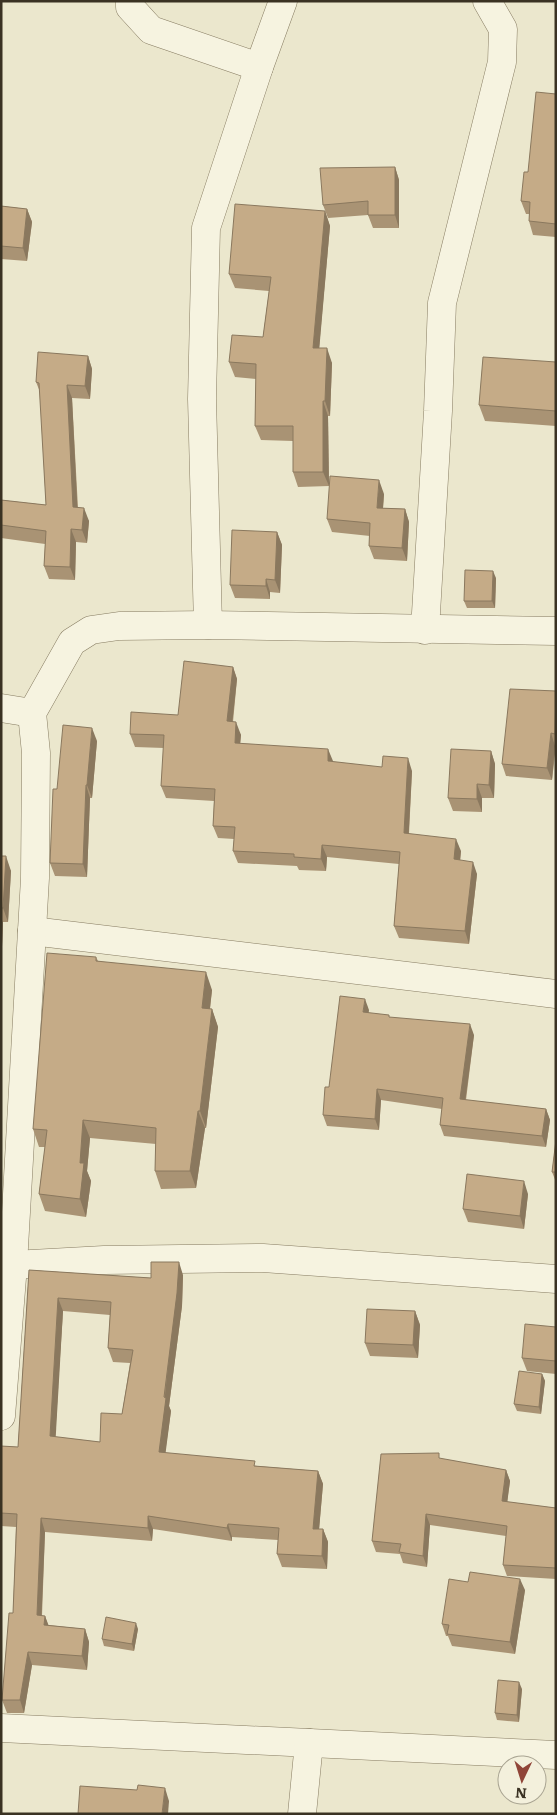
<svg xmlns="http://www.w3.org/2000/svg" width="557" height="1815" font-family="Literata,serif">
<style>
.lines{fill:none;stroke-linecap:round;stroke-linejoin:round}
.street-casing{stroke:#877c62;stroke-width:29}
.street{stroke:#f6f3e0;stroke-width:28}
.wall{fill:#a99374;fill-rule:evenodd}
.shaded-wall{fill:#8a785e}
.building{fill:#c5ab87;stroke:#8a785e;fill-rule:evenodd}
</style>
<rect width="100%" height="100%" fill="#ebe7cd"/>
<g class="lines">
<!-- street casing -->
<g class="street-casing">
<g id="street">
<polyline points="130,1 130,7 151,30 259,67"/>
<polyline points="208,625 202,399 206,228 259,67 283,1"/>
<polyline points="425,630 438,411 442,303 502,62 503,29 487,1"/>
<polyline points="1,708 32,713"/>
<polyline points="32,931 556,994"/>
<polyline points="13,1265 104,1260 263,1258 556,1279"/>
<polyline points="1,1416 13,1265 35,878 36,753 32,713 72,642 91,630 119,626 208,625 556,631"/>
<polyline points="1,1728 556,1755"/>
<polyline points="302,1814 309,1743"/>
</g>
</g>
<!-- street -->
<use href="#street" class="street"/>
</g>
<!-- wall -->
<g class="wall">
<polygon points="556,94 556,237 533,235 529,221 529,214 526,214 521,201 528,172"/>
<polygon points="395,167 399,180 399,228 373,228 368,215 328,218 323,205"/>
<polygon points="1,206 27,209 32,222 27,261 1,259"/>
<polygon points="325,211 330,226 319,348 332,363 330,416 328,416 329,486 298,487 293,472 293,441 261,440 255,426 256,379 235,377 229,362 263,337 269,291 235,288 229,274"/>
<polygon points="88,356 92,369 90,399 72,398 78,508 89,521 87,543 76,542 75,580 49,579 44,566 45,544 1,538 1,500 46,505 40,392 36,382"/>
<polygon points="556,362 556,426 485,421 479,405"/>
<polygon points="384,494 383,508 405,509 409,522 407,561 374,559 369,546 370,536 332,532 327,519"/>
<polygon points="277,532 282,545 280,593 270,592 270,599 235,598 230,585"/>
<polygon points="496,578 495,608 467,608 464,601"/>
<polygon points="233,667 237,679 233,722 241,735 240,744 333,762 412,771 409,834 461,851 460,860 477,874 469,944 399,938 394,926 399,864 327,857 326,871 299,870 297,866 238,863 233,851 234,839 218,838 213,826 214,801 166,798 161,786 164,748 135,747 130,734 178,715"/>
<polygon points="556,691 556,746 552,780 506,776 502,764"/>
<polygon points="97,741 92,798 90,798 87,877 55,876 50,863 57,789"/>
<polygon points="491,751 495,764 494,798 482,798 482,812 453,811 448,798"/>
<polygon points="1,856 11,871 8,922 3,922 2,946 1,946"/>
<polygon points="96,957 98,961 212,990 210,1009 212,1009 218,1027 206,1128 205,1128 196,1188 161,1189 155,1171 156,1144 90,1138 87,1171 91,1181 86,1217 45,1211 39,1194 45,1147 39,1147 33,1129"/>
<polygon points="369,1010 368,1013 474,1035 466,1100 546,1109 550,1120 546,1147 444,1136 440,1125 442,1109 381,1100 379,1130 327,1126 323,1115 329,1087"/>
<polygon points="556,1140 556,1182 552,1172"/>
<polygon points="528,1194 524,1229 468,1222 463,1209"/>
<path d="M 29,1270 L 151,1278 L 183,1275 L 182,1306 L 169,1406 L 171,1411 L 165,1453 L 257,1466 L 318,1471 L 323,1484 L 319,1529 L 323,1529 L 328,1542 L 327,1569 L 282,1567 L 277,1554 L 278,1540 L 232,1537 L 232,1541 L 153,1529 L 152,1541 L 45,1532 L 42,1616 L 45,1616 L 48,1625 L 85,1629 L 89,1642 L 87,1670 L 32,1665 L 24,1713 L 7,1713 L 2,1700 L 13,1613 L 16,1527 L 1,1526 L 1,1446 L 18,1447 ZM 63,1311 L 110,1315 L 108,1348 L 113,1362 L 130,1363 L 122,1414 L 100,1442 L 55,1437 Z"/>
<polygon points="415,1311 420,1325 418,1358 370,1356 365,1343"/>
<polygon points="556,1327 556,1374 527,1371 522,1358"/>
<polygon points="542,1374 545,1381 541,1414 517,1411 514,1404"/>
<polygon points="442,1459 506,1470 510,1481 507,1502 556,1508 556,1579 507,1576 503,1565 506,1536 430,1525 427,1567 403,1563 400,1554 376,1552 372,1541"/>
<polygon points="525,1590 515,1654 452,1646 448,1636 446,1636 442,1624"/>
<polygon points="138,1629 134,1651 104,1646 102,1639"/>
<polygon points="522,1689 519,1722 497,1720 495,1713"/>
</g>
<!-- shaded-wall -->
<g class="shaded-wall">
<polygon points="395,167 399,180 399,228 395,215"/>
<polygon points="27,209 32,222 27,261 23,248"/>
<polygon points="325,211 330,226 318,363 313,348"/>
<polygon points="327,348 332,363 330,416 325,401"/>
<polygon points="88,356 92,369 90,399 85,386"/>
<polygon points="67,385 72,398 78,520 73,507"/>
<polygon points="323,401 328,416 329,486 323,472"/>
<polygon points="379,480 384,494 382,521 377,508"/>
<polygon points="84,508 89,521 87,543 82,530"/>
<polygon points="405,509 409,522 407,561 402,548"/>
<polygon points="71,529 76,542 75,580 70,567"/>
<polygon points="277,532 282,545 280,593 275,580"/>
<polygon points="493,571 496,578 495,608 492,601"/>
<polygon points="266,579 270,592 270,599 266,586"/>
<polygon points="233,667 237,679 231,734 227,721"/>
<polygon points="236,722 241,735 239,756 235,743"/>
<polygon points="92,728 97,741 92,798 87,785"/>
<polygon points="551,733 555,746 552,780 547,768"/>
<polygon points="328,749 333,761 328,761"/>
<polygon points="491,751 495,764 494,798 489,785"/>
<polygon points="408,758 412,771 408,846 404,833"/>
<polygon points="477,784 482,798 482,812 477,799"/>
<polygon points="86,785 90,798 87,877 83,864"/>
<polygon points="456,839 461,851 459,872 454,859"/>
<polygon points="322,845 327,857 326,871 321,859"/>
<polygon points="6,856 11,871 8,922 3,908"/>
<polygon points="473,862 477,874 469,944 465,931"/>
<polygon points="1,918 3,922 2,946 1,944"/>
<polygon points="206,972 212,990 208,1025 202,1008"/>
<polygon points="365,999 369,1010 367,1023 363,1012"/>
<polygon points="212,1009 218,1027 206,1128 200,1111"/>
<polygon points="470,1024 474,1035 464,1110 460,1099"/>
<polygon points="377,1089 381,1100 379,1130 375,1119"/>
<polygon points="546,1109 550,1120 546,1147 542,1136"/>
<polygon points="198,1111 205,1128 196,1188 190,1171"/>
<polygon points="83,1120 90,1138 87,1171 91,1181 86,1217 80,1199 80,1163"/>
<polygon points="524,1181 528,1194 524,1229 520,1216"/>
<polygon points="179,1262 183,1275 182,1306 169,1406 171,1411 164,1465 159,1452"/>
<polygon points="58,1298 63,1311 55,1449 50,1436"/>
<polygon points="415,1311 420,1325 418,1358 413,1345"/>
<polygon points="542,1374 545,1381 541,1414 539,1407"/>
<polygon points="506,1470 510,1481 506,1512 502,1501"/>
<polygon points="318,1471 323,1484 318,1542 313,1529"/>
<polygon points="426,1514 430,1525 427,1567 423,1556"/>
<polygon points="148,1516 153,1529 152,1541 148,1528"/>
<polygon points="41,1518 45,1532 41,1628 37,1615"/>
<polygon points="228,1524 232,1537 232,1541 227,1528"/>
<polygon points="323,1529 328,1542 327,1569 322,1556"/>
<polygon points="520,1579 525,1590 515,1654 510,1642"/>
<polygon points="45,1616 50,1629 44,1625"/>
<polygon points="136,1623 138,1629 134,1651 132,1644"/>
<polygon points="85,1629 89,1642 87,1670 82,1656"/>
<polygon points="28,1652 32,1665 24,1713 20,1700"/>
<polygon points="519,1682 522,1689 519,1722 517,1715"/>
<polygon points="165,1788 169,1801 168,1814 162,1814"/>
</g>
<!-- building -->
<g class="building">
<polygon points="536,92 556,94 556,224 529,221 530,202 521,201 524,172 528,172"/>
<polygon points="395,167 395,215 368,215 368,201 323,205 320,168"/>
<polygon points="235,204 325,211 313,348 327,348 325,401 323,401 323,472 293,472 293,426 255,426 256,364 229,362 232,335 263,337 271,277 229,274"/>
<polygon points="1,206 27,209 23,248 1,246"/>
<polygon points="38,352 88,356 85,386 67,385 73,507 84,508 82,530 71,529 70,567 44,566 46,531 1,525 1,500 46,505 39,383 36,382"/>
<polygon points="483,357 556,362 556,411 479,405"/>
<polygon points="330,476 379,480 377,508 405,509 402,548 369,546 370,523 327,519"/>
<polygon points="232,530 277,532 275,580 266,579 266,586 230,585"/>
<polygon points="465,570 493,571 492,601 464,601"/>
<polygon points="184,661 233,667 227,721 236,722 235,743 328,749 328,761 382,767 383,756 408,758 404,833 456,839 454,859 473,862 465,931 394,926 400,852 322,845 321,859 294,857 294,854 233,851 235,827 213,826 215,789 161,786 164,735 130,734 131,712 178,715"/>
<polygon points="510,689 556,691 555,734 551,733 547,768 502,764"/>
<polygon points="63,725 92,728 87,785 86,785 83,864 50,863 53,789 57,789"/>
<polygon points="451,749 491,751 489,785 477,784 477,799 448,798"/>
<polygon points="1,856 6,856 3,908 1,908"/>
<polygon points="47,953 96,957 96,961 206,972 202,1008 212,1009 200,1111 198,1111 190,1171 155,1171 156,1128 83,1120 80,1163 84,1163 80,1199 39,1194 47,1130 33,1129"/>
<polygon points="340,996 365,999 363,1012 389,1015 389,1017 470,1024 460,1099 546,1109 542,1136 440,1125 443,1098 377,1089 375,1119 323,1115 325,1087 329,1087"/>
<polygon points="556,1140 556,1172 552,1172"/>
<polygon points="467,1174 524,1181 520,1216 463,1209"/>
<path d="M 151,1262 L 179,1262 L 177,1293 L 164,1397 L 166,1398 L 159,1452 L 255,1461 L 254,1466 L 318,1471 L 313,1529 L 323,1529 L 322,1556 L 277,1554 L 279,1528 L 228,1524 L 227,1528 L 148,1516 L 148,1528 L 41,1518 L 37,1615 L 45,1616 L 44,1625 L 85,1629 L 82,1656 L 28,1652 L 20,1700 L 2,1700 L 9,1613 L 13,1613 L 17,1514 L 1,1513 L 1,1446 L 18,1447 L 29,1270 L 151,1278 ZM 58,1298 L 111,1302 L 108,1348 L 133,1350 L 122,1414 L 101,1413 L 100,1442 L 50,1436 Z"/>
<polygon points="367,1309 415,1311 413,1345 365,1343"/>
<polygon points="525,1324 556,1327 556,1361 522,1358"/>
<polygon points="519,1371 542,1374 539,1407 514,1404"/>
<polygon points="439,1453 439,1458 506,1470 502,1501 556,1508 556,1568 503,1565 507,1526 426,1514 423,1556 399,1552 401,1544 372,1541 381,1454"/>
<polygon points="470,1572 520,1579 510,1642 447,1634 449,1625 442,1624 449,1579 468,1582"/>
<polygon points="106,1617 136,1623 132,1644 102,1639"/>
<polygon points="498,1680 519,1682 517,1715 495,1713"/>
<polygon points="138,1785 165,1788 162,1814 78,1814 80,1786 137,1790"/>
</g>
<!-- border -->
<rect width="557" height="1815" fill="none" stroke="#3a3223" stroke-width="5"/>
<!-- north arrow -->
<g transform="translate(522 1780) rotate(184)"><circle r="24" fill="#f3f0dc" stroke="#a9a492"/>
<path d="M0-4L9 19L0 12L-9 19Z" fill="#904538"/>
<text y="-8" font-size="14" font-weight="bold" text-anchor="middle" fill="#3a3223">N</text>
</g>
</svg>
